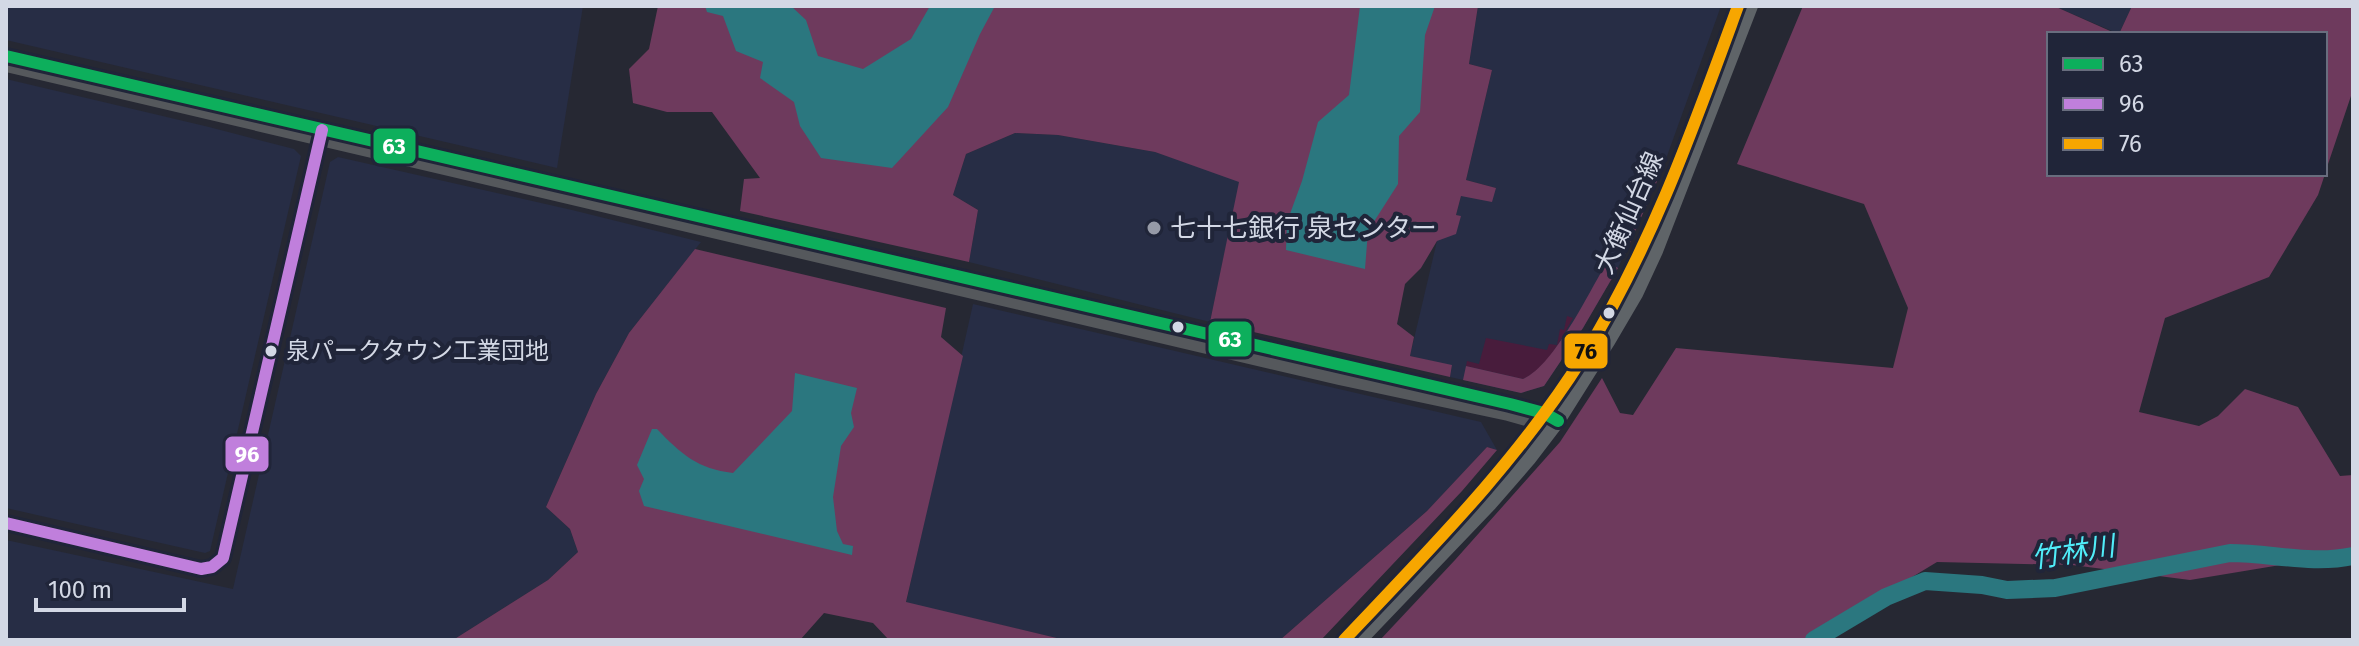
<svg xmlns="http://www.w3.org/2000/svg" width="2359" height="646" font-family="'Fira Sans','Noto Sans JP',sans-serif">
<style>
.built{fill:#272d45}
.green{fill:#481c3c}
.forest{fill:#6e3a5d}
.water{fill:#2b777f}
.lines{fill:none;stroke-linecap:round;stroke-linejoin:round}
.river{stroke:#2b777f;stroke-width:18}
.tertiary{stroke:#55585c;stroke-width:12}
.secondary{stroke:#5f6468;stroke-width:14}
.bus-1-casing{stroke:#202539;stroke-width:18}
.bus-2-casing{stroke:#202539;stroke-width:18}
.bus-3-casing{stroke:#202539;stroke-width:18}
.bus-1{stroke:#0daf5c;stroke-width:12}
.bus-2{stroke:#c07fdc;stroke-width:12}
.bus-3{stroke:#f7a600;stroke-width:12}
.poi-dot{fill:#969aa7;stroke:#202539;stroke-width:3}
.bus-dot{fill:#d3d8e5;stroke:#202539;stroke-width:3}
.labels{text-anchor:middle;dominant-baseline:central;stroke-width:8;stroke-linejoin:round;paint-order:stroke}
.bus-label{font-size:24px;fill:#d3d8e5;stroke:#202539;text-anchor:start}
.street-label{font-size:26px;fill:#d3d8e5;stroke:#202539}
.poi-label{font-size:26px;fill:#d3d8e5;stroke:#202539;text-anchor:start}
.water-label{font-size:28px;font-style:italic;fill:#50edf9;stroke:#202539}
.line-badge{stroke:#202539;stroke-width:3}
.badge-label{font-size:22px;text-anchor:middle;font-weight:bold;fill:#fff}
.pale-badge-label{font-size:22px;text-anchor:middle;font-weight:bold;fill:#111}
</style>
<rect width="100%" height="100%" fill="#262833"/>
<!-- built -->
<g class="built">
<polygon points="6,6 583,6 557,168 6,40"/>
<polygon points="1478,6 1721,6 1662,170 1618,268 1583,328 1544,386 1521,393 1450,377 1452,366 1410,356 1437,241 1460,216 1456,215 1461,196 1496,188 1466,180 1492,70 1469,64"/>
<polygon points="2054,6 2132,6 2119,34"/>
<polygon points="6,79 209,127 294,149 301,156 210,551 205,553 6,508"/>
<polygon points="1015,133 1058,135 1155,152 1240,181 1210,322 969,262 978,210 953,195 966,154"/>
<polygon points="338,157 572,210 701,242 629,333 596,394 546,507 570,529 578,552 548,580 453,640 6,640 6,540 233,589 330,162"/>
<polygon points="973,304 1481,422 1497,450 1487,447 1428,510 1280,640 1065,640 906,603"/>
</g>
<!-- green -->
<path class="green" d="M 1567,316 L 1573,318 C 1560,340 1548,368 1523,379 L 1466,366 L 1467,361 L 1479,364 L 1486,338 L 1547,350 L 1549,344 L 1557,345 L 1560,329 L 1564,330 Z"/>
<!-- forest -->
<g class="forest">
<polygon points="658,6 1478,6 1469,64 1492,70 1466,180 1496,188 1492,202 1461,196 1456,215 1461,216 1456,234 1437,241 1421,268 1405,284 1397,324 1414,337 1410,356 1452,365 1450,377 1210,322 1239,182 1155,152 1058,135 1015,133 966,154 953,195 978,210 969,262 740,211 744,179 760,178 712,112 667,112 633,103 629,69 649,49"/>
<polygon points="1803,6 2054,6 2117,34 2049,34 2049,174 2325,174 2318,195 2269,277 2165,318 2139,412 2199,426 2218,416 2245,389 2298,407 2340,476 2353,475 2353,553 2190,580 2072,565 1937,562 1836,623 1813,640 1380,640 1455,560 1560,442 1602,378 1620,413 1633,415 1676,348 1893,368 1908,308 1864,204 1737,164"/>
<polygon points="2132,6 2353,6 2353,90 2325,173 2325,34 2119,34"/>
<polygon points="1651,166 1662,170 1625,254 1614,249"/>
<polygon points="695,249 946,308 941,337 963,356 906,602 1065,640 889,640 873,623 824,613 800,640 453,640 548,580 578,552 570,529 546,507 596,394 629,333"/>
<path d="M 1607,262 L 1618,268 L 1583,328 L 1544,386 L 1521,393 L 1463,380 L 1466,366 L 1523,379 C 1554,366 1589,292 1607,262 Z"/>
<polygon points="1487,447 1497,450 1462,491 1321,640 1280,640 1427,511"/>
</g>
<!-- water -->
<g class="water">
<polygon points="705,6 791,6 806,20 818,56 863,69 911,39 930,6 995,6 980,34 948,107 892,168 821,158 800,126 794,102 760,78 763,62 736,51 723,16 707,12"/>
<polygon points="1360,6 1435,6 1425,35 1420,112 1399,136 1398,184 1368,231 1365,269 1286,250 1287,222 1302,181 1318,122 1349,95"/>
<path d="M 795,373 L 857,388 L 851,413 L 854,427 L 841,446 L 833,497 L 837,531 L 843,544 L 853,546 L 852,555 L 644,506 L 639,491 L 644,479 L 637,465 L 652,429 L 657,429 C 681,454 698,469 733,473 L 792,411 Z"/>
</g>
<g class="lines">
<!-- river -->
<path class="river" d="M 1814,640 L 1886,597 L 1925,581 L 1982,585 L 2007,590 L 2055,588 L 2230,553 C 2272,553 2311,565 2353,556"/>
<!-- tertiary -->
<g class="tertiary">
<polyline points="6,56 1510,404 1549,416"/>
<polyline points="6,66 1339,379 1508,415 1537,423 1550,431"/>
<polyline points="6,523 201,569 212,567 223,558 321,134"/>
</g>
<!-- secondary -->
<g class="secondary">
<path d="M 1344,640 C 1429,550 1517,462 1583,357 C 1651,248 1694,126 1738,6"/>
<polyline points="1360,640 1490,504 1529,459 1558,421 1609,340 1636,294 1656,251 1751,6"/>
</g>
<!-- bus-1 casing -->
<g class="bus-1-casing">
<polyline id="bus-1" points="6,56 1510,404 1544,413 1558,421"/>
</g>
<!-- bus-2 casing -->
<g class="bus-2-casing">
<polyline id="bus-2" points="6,523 201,569 212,567 223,558 322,130"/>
</g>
<!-- bus-3 casing -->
<g class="bus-3-casing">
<path id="bus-3" d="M 1344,640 C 1429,550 1517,462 1583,357 C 1651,248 1694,126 1738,6"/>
</g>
<!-- bus-1 -->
<use href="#bus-1" class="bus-1"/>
<!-- bus-2 -->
<use href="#bus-2" class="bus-2"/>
<!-- bus-3 -->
<use href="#bus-3" class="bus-3"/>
</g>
<!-- markers -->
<circle class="poi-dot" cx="1154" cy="228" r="8"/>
<g class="bus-dot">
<circle cx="1609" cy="313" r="7"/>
<circle cx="1178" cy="327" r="7"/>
<circle cx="271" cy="351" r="7"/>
</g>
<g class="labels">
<!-- bus labels -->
<g class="bus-label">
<text x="286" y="351">泉パークタウン工業団地</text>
</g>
<!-- street labels -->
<g class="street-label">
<text transform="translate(1629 213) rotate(-66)">大衡仙台線</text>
</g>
<!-- poi labels -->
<g class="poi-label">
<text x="1170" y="228">七十七銀行 泉センター</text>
</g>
<!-- water labels -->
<g class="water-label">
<text transform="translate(2073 552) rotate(-9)">竹林川</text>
</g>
</g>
<g class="line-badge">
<rect x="372" y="127" width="45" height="38" rx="8" fill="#0daf5c"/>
<rect x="1207" y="320" width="46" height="38" rx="8" fill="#0daf5c"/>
<rect x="1563" y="332" width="46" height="38" rx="8" fill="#f7a600"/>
<rect x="224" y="435" width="46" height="38" rx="8" fill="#c07fdc"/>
</g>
<g class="badge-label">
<text x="394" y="154">63</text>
<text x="1230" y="347">63</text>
<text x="247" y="462">96</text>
</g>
<g class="pale-badge-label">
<text x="1586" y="359">76</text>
</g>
<!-- border -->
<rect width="2359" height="646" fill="none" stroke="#d3d8e5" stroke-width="16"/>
<!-- legend -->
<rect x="2047" y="32" width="280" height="144" fill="#202539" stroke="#686d7e" stroke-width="2"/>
<rect x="2063" y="58" width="40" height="12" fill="#0daf5c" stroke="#686d7e" stroke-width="2"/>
<text x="2119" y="72" font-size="24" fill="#d3d8e5">63</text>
<rect x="2063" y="98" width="40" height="12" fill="#c07fdc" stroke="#686d7e" stroke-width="2"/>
<text x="2119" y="112" font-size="24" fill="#d3d8e5">96</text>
<rect x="2063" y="138" width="40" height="12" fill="#f7a600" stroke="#686d7e" stroke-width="2"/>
<text x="2119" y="152" font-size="24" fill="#d3d8e5">76</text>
<!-- scale -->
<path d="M36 598v12h148v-12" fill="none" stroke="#d3d8e5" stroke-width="4"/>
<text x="48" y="598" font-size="24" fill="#d3d8e5" stroke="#202539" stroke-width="6" paint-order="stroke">100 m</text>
</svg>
